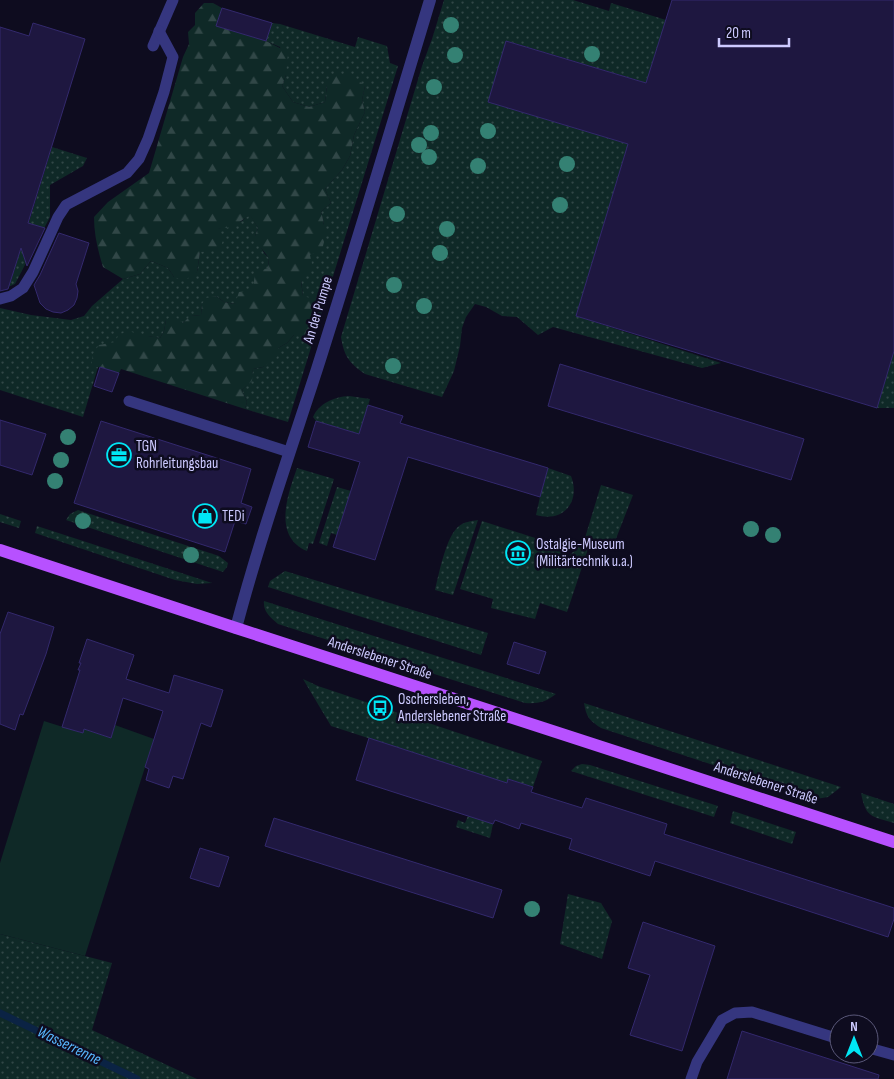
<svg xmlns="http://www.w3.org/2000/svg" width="894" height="1079" font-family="'Sofia Sans Condensed',sans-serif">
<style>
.grass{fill:url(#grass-dots)}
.forest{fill:url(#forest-firs)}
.green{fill:#0f2927}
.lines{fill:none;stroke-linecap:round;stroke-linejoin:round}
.stream{stroke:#0b2344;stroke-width:7}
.building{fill:#1e1740;stroke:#33296d}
.service{stroke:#35367f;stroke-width:11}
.minor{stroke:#35367f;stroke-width:12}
.primary{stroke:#b751ff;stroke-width:12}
.tree{fill:#348173}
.labels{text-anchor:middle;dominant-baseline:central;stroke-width:5;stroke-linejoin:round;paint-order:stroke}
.street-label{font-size:15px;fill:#cdcaff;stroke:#0e0c1f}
.poi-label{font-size:15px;fill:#cdcaff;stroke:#0e0c1f;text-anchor:start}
.water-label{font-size:16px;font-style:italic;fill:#58b8ff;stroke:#0e0c1f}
</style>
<defs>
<pattern id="grass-dots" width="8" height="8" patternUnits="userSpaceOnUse" patternTransform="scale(1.25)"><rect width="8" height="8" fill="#0f2927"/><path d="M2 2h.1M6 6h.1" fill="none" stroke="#314747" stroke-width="1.8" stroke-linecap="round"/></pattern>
<pattern id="forest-firs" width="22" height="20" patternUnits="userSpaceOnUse" patternTransform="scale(1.25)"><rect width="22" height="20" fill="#0f2927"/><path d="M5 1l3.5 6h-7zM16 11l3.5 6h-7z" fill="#314747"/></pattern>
</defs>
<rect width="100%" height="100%" fill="#0e0c1f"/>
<!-- grass -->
<g class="grass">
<path d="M 444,0 L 573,0 L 609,11 L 611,3 L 666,20 L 647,83 L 507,41 L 488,102 L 628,144 L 576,316 L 721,363 L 702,368 L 553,327 L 538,335 L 517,317 L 502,316 L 486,307 L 475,304 L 466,317 L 462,328 L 460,346 L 454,371 L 442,397 L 365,374 C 349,363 344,356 341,337 L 422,66 L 432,39 Z"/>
<polygon points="272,23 280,24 355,47 358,37 387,46 390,63 398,66 288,422 245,409 247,402 242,390 251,381 253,369 263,367 278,348 287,343 294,335 303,296 301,280 309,255 324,224 321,212 331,203 325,189 342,170 350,156 354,135 365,112 362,100 365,86 327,85 325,102 309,107 293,102 282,86 286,75 280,47 266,41"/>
<polygon points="52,147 87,158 83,166 50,185 50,217 15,284 6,288 0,281 10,284"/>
<path d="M 250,214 L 258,228 L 255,236 L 264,253 L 269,258 L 268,268 L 253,290 L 235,304 L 224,302 L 216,296 L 202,304 L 201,315 L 191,316 L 183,323 L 166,320 L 164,331 L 160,338 C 142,334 133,337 115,342 L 98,367 L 83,417 L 0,390 L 0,308 L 31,315 L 71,320 L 84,316 L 92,306 L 123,279 L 140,274 L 151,261 L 168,268 L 174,277 L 197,272 L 200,252 L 218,229 L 242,221 Z"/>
<polygon points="894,351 894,408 877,408"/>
<path d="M 349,396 L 370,399 L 359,434 L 316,421 L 313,417 C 319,403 334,397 349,396 Z"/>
<path d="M 297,468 L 334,479 L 313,544 L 309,543 L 307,551 C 272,536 288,494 297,468 Z"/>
<path d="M 548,468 L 571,476 C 581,502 563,523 536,515 L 540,497 Z"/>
<polygon points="601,485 633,495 612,549 590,543 567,612 540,603 535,619 491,608 493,599 460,589 482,521 557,545 568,557 584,541"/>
<polygon points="337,487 351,491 337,535 331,533 327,546 319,543"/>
<polygon points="78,510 219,556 228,563 227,567 223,572 66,520 70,514"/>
<polygon points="0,514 21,521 19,528 0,522"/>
<path d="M 478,520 L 453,595 L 435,590 C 439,574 446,536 459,526 C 464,522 471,521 478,520 Z"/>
<polygon points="37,526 212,583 197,584 175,580 35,533"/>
<polygon points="285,571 488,633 481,655 268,587 270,581"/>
<path d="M 264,601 L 556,694 C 546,702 538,704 525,703 L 278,624 C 270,617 263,612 264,601 Z"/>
<polygon points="303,679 318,686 542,761 533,787 509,779 507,783 331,726"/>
<path d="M 584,703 L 841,787 L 828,797 L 816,799 L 601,728 C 590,721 586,717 584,703 Z"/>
<polygon points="582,764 590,765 718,806 714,817 571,771 576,766"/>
<path d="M 861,793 L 894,804 L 894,823 C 871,816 866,818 861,793 Z"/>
<polygon points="733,811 796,832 792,844 730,823"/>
<polygon points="468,816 493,824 490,838 456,827 458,820 465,823"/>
<polygon points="568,894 601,903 612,921 602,959 560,944"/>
<polygon points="0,934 112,963 92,1030 197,1079 0,1079"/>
</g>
<!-- forest -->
<path class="forest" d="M 204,3 L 213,3 L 222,8 L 217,26 L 266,41 L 288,52 L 286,75 L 282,86 L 293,102 L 309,107 L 325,102 L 327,85 L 333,76 L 352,75 L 365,86 L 362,100 L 365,112 L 354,135 L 350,156 L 342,170 L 325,189 L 331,203 L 321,212 C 325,225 326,236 322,250 L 310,255 L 313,269 L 301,281 L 303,296 L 318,300 C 320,316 319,324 307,335 L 294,335 L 287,343 L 278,348 L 277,357 L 263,367 L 253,369 L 252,381 L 242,390 L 247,402 L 245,409 L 121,369 L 119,373 L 98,367 L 92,367 L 92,355 L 99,345 L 115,342 L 118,336 L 128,330 C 141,337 147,335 160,338 L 164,331 L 166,320 L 173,315 L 183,323 L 190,316 L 201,315 L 202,304 L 206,298 L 216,296 L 224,302 L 235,304 L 239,292 L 253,290 L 255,272 L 268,268 L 269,258 C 264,252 261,247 255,242 L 255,236 L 258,228 L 250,215 L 232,227 L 218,229 L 223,240 L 220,250 L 200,252 L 197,272 L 184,281 L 174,277 L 168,268 L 151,261 L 140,274 L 123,279 L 103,267 C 98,251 94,235 94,217 L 108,202 L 149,173 L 183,57 L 189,44 L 188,32 L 195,25 L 195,13 Z"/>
<!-- green -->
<polygon class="green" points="44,721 82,733 84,729 111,738 115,725 154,739 85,956 0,934 0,863"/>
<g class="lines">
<!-- stream -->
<polyline class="stream" points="0,1013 137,1079"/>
</g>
<!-- building -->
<g class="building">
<polygon points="672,0 894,0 894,351 877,408 576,316 628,144 488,102 506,41 646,83"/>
<polygon points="222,8 272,23 266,41 216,26"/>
<polygon points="33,23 85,39 28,223 45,228 27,266 21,248 8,289 0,291 0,27 29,36"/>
<polygon points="59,233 89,243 76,284 78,291 77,298 74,305 68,310 61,313 53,312 46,309 40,303 34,285 40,275"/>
<polygon points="560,364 804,439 791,480 548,406"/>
<polygon points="100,367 119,373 112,392 94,386"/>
<polygon points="368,405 403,416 400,423 548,468 540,497 408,457 375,560 333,547 360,462 308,447 316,421 359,434"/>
<polygon points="0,420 46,434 32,475 0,465"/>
<polygon points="101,421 251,469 241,503 252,507 246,524 235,521 225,552 74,503"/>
<polygon points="8,612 54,627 46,654 23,715 20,714 15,730 0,724 0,634"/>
<polygon points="87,639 134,655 126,679 169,693 174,675 223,690 211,727 201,723 183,779 173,776 169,788 146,780 149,769 145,767 163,711 123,698 111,738 84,729 83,733 62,727 80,670 78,670 81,663 79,663"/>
<polygon points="514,642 546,652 539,674 507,664"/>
<polygon points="369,738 507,783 508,779 533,787 531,792 582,808 586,798 667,824 664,834 894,908 894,919 888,937 655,861 650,876 569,849 572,839 521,823 519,829 495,820 493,824 356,780"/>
<polygon points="274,818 502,890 493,918 265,846"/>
<polygon points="200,848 229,857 219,887 190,878"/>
<polygon points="643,922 715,946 682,1051 630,1035 650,975 628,968"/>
<polygon points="742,1031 879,1075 878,1079 727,1079"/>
</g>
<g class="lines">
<!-- service -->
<g class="service">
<polyline points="153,46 173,0"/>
<polyline points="0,299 11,296 23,288 33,272 58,217 66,205 127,173 139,159 148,139 164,92 173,57 159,31"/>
<polyline points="129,401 289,452"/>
<polyline points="869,1048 894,1055"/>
<polyline points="691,1079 697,1062 722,1020 735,1013 752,1012 839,1039"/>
</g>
<!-- minor -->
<path class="minor" d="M 236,628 C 259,541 289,455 317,369 C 356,246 393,123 430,0"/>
<!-- primary -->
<polyline class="primary" points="0,550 236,628 894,842"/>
</g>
<!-- trees -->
<g class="tree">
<circle cx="451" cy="25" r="8"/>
<circle cx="592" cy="54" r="8"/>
<circle cx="455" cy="55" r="8"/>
<circle cx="434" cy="87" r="8"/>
<circle cx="488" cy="131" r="8"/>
<circle cx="431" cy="133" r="8"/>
<circle cx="419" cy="145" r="8"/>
<circle cx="429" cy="157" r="8"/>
<circle cx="567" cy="164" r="8"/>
<circle cx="478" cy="166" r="8"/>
<circle cx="560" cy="205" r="8"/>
<circle cx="397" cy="214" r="8"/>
<circle cx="447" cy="229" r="8"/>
<circle cx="440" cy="253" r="8"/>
<circle cx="394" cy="285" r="8"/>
<circle cx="424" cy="306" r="8"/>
<circle cx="393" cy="366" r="8"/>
<circle cx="68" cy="437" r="8"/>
<circle cx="61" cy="460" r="8"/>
<circle cx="55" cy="481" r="8"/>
<circle cx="83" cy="521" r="8"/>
<circle cx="751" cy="529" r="8"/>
<circle cx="773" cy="535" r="8"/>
<circle cx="191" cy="555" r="8"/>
<circle cx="532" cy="909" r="8"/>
</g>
<!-- icons -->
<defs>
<g id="office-ring" transform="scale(1.25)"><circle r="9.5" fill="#0e0c1f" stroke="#00e6f5" stroke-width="1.5"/><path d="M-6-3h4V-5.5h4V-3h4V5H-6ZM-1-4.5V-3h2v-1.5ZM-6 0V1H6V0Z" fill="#00e6f5"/></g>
<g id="shop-ring" transform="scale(1.25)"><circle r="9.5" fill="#0e0c1f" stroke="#00e6f5" stroke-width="1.5"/><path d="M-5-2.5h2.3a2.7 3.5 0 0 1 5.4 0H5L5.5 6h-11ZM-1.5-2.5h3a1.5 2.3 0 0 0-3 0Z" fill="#00e6f5"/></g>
<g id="museum-ring" transform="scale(1.25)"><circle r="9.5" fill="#0e0c1f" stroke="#00e6f5" stroke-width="1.5"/><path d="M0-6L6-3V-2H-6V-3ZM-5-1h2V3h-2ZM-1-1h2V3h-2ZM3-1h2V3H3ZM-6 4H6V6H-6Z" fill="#00e6f5"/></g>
<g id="bus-ring" transform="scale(1.25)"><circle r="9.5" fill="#0e0c1f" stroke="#00e6f5" stroke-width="1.5"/><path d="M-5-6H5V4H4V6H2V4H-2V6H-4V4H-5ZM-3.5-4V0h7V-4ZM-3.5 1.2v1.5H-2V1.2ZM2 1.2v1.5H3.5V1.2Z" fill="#00e6f5"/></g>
</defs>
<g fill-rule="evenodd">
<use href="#office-ring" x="119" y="455"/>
<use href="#shop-ring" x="205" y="516"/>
<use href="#museum-ring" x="518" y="553"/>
<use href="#bus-ring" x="380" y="708"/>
</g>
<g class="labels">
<!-- street labels -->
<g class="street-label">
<text transform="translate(318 310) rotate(-73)">An der Pumpe</text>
<text transform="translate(380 658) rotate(18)">Anderslebener Straße</text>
<text transform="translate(766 783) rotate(18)">Anderslebener Straße</text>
</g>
<!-- poi labels -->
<g class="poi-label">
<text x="136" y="446">TGN<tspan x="136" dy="17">Rohrleitungsbau</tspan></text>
<text x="222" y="516">TEDi</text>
<text x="536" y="544">Ostalgie-Museum<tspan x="536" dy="17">(Militärtechnik u.a.)</tspan></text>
<text x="398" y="699">Oschersleben,<tspan x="398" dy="17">Anderslebener Straße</tspan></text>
</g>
<!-- water labels -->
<g class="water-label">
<text transform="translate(69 1046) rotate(26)">Wasserrenne</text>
</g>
</g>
<!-- north arrow -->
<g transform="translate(854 1039)"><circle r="24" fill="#0e0c1f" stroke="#5a5879"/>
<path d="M0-4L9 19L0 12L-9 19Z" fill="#00e6f5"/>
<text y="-8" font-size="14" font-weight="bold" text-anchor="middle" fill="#cdcaff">N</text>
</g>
<!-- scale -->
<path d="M719 38v8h70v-8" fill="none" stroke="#cdcaff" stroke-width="2.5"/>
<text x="726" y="38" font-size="15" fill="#cdcaff" stroke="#0e0c1f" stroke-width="4" paint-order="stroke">20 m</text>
</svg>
